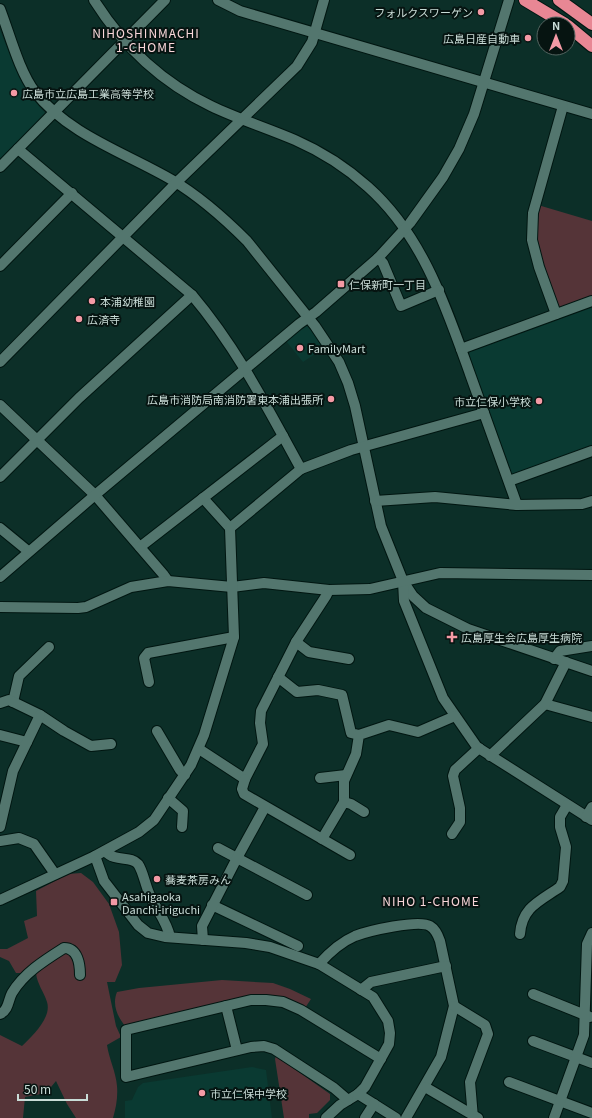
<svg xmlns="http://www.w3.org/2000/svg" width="592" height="1118" font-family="Georgia,'Noto Sans JP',serif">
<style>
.built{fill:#0a3a32}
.green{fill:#553438}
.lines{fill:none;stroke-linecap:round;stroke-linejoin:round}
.minor-casing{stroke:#001611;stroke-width:12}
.highway-casing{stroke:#001611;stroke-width:14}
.minor{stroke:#53766e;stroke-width:10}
.highway{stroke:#e88794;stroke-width:12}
.poi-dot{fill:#f49aa5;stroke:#061411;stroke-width:1.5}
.labels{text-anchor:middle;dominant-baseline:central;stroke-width:4;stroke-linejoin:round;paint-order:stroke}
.poi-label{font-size:11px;fill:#c9dcd7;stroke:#061411;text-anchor:start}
.neighbourhood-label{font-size:12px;letter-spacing:1px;fill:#f9d6d9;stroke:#061411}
</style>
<rect width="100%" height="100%" fill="#0c2f28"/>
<!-- built -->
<g class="built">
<polygon points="0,30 19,77 32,98 45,113 0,161"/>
<polygon points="592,304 592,448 513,477 469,354 470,349"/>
<polygon points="304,326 308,326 324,348 303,362 286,341"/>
<polygon points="252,1067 266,1070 272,1118 125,1118 125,1101 132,1100 138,1087 143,1083"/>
</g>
<!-- green -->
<g class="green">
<polygon points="538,205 592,221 592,298 563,309 555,305 535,242"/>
<path d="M 81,873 L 93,882 L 109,904 L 119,932 L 122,965 L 115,982 L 107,982 L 116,1026 L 121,1037 L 107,1045 C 109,1059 116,1072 117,1086 C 118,1097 116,1108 113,1118 L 76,1118 L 67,1104 L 56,1081 L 46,1093 L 25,1097 L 23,1118 L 0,1118 L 0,1035 L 22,1046 C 32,1036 52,1018 47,1002 C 44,992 37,984 36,973 L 16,973 L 9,961 L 0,957 L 0,949 L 7,949 L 28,938 L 24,921 L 37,916 L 36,891 L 68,874 Z"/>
<path d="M 222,980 L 273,983 L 290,989 L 311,999 L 305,1008 L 283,999 L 125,1026 C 117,1016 112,1004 117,992 L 139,988 Z"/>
<polygon points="276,1056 330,1094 330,1100 317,1113 309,1114 309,1118 284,1118 275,1059"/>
</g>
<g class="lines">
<!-- minor casing -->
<g class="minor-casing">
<g id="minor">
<path d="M 94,0 C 123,46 161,82 211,106 C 238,119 267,128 295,140 C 320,151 347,168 368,187 C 423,236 446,307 470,374 C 486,418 502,462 517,505"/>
<polyline points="218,0 240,11 592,114"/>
<path d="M 0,9 C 10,35 19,71 35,92 C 69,135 126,153 172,180 C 199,196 225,219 247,241 L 315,326 L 339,362 L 348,383 L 355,406 L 381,526 L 403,581 L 413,596 L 426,608 L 468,629 L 592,671"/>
<path d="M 18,149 L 192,295 C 237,348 268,409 301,469"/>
<polyline points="0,167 165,0"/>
<polyline points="378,258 383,263 401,306 439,290"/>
<polyline points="0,266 72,193"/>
<polyline points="556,314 539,267 532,240 533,213 563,106"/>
<polyline points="461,349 592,301"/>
<polyline points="0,362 180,179 297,66 312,42 324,0"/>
<polyline points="0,405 95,495 163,574 168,581"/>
<polyline points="0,477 79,398 192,295"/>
<polyline points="509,481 592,451"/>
<polyline points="203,498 230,528"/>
<polyline points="375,501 435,497 517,505 582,504 592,501"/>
<polyline points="0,528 28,551"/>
<polyline points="140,547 283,436"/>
<polyline points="0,577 95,495 299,324 316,312 378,258 410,223 443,177 459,149 474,114 509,0"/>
<polyline points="403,581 404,601 443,698 477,747 592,820"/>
<polyline points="0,607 78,608 86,607 131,587 168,581 232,587 264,583 329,590 370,589 440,573 592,575"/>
<polyline points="296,642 309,652 349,659"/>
<polyline points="554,659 560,651 592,646"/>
<polyline points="278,677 297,692 318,690 342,695 351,733 359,735"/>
<polyline points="149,682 144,658 148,653 234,637"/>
<polyline points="13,702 19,676 49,647"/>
<polyline points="0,703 9,700 40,715 64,731 91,746 111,744"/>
<polyline points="545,704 592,717"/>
<polyline points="157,731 180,770 185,775"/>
<polyline points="0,735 27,742"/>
<polyline points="199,749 245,779 263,744 260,723 261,711 296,642 326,596 329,590"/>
<polyline points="490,756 545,704 566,662"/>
<polyline points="320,778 346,775"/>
<polyline points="245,779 242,789 244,794 350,855"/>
<polyline points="168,798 183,811 182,827"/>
<polyline points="344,802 344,781 356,754 359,735 389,725 418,732 455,716"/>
<polyline points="586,817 592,807"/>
<polyline points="0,827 13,771 40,715"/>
<polyline points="452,834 460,822 460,808 453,776 455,770 479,748"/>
<polyline points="322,839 344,802 351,804 364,812"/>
<polyline points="0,841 19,838 34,844 55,874"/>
<polyline points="218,848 307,895"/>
<path d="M 105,851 C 116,863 130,855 138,864 C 143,871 145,884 149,893 C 155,908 167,921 170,937"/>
<polyline points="95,856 104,881 138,925 148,933 165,937 246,943 270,947 319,964 373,997 388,1021 390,1033 389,1044 365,1087 358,1094 340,1105 326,1118"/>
<polyline points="0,900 95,856 139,832 154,820 191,765 204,735 234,637 230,528 301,469 351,450 484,413"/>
<polyline points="212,905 298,946"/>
<path d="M 520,934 C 522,907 540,901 560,887 L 563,881 L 566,847 L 560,827 L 560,817 L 567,805"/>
<polyline points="203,940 202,926 237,858 265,807"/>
<path d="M 319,964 C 328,954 341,942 355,936 C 368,931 419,919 430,926 C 435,929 438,935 440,941 L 454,1006 L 441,1057 L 406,1118"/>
<polyline points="361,990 371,982 446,966"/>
<polyline points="533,994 590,1017"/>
<polyline points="226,1006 237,1050"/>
<polyline points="454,1006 485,1025 488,1034 470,1082 473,1118"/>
<path d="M 0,1014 C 9,1010 8,1000 12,993 C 24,973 45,960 64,948 C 78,948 80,965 80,975"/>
<polyline points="533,1041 592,1063"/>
<polyline points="509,1082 592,1113"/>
<polyline points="425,1087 478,1118"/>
<polyline points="358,1094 396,1118"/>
<polyline points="348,1100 334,1088 274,1049 264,1046 251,1047 126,1077 126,1030 251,1000 266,1000 283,1002 301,1010 381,1059"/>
<polyline points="365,1118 374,1104"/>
<polyline points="554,1118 584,1035 587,944 592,933"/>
</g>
</g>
<!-- highway casing -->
<g class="highway-casing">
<g id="highway">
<polyline points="525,0 565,24"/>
<polyline points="559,0 592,24"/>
<polyline points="568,26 592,46"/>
</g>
</g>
<!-- minor -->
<use href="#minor" class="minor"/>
<!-- highway -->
<use href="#highway" class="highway"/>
</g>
<!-- markers -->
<g class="poi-dot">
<circle cx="481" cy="12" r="4"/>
<circle cx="528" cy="38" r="4"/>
<circle cx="14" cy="93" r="4"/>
<rect x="337" y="280" width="8" height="8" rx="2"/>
<circle cx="92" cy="301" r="4"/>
<circle cx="79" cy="319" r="4"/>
<circle cx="300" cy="348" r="4"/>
<circle cx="331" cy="399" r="4"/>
<circle cx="539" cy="401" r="4"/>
<path d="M450 631h4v4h4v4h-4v4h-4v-4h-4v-4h4z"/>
<circle cx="157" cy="879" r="4"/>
<rect x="110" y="898" width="8" height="8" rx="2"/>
<circle cx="202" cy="1093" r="4"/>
</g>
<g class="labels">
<!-- poi labels -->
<g class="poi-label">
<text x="473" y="12" text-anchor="end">フォルクスワーゲン</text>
<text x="520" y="38" text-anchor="end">広島日産自動車</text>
<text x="22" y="93">広島市立広島工業高等学校</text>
<text x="349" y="284">仁保新町一丁目</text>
<text x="100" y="301">本浦幼稚園</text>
<text x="87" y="319">広済寺</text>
<text x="308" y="348">FamilyMart</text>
<text x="323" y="399" text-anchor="end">広島市消防局南消防署東本浦出張所</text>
<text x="531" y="401" text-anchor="end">市立仁保小学校</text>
<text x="461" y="637">広島厚生会広島厚生病院</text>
<text x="165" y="879">蕎麦茶房みん</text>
<text x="122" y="896">Asahigaoka<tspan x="122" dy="13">Danchi-iriguchi</tspan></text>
<text x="210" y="1093">市立仁保中学校</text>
</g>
<!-- neighbourhood labels -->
<g class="neighbourhood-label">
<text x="146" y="32">NIHOSHINMACHI<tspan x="146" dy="14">1-CHOME</tspan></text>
<text x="431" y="900">NIHO 1-CHOME</text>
</g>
</g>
<!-- north arrow -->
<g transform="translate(556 36)"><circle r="19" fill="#061411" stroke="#546460"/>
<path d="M0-3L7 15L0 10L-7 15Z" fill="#f49aa5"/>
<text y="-6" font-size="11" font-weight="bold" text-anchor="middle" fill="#c9dcd7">N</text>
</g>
<!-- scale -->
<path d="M18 1094v6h69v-6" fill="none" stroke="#c9dcd7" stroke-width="2"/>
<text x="24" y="1094" font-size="12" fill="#c9dcd7" stroke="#061411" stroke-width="3" paint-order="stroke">50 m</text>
</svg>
